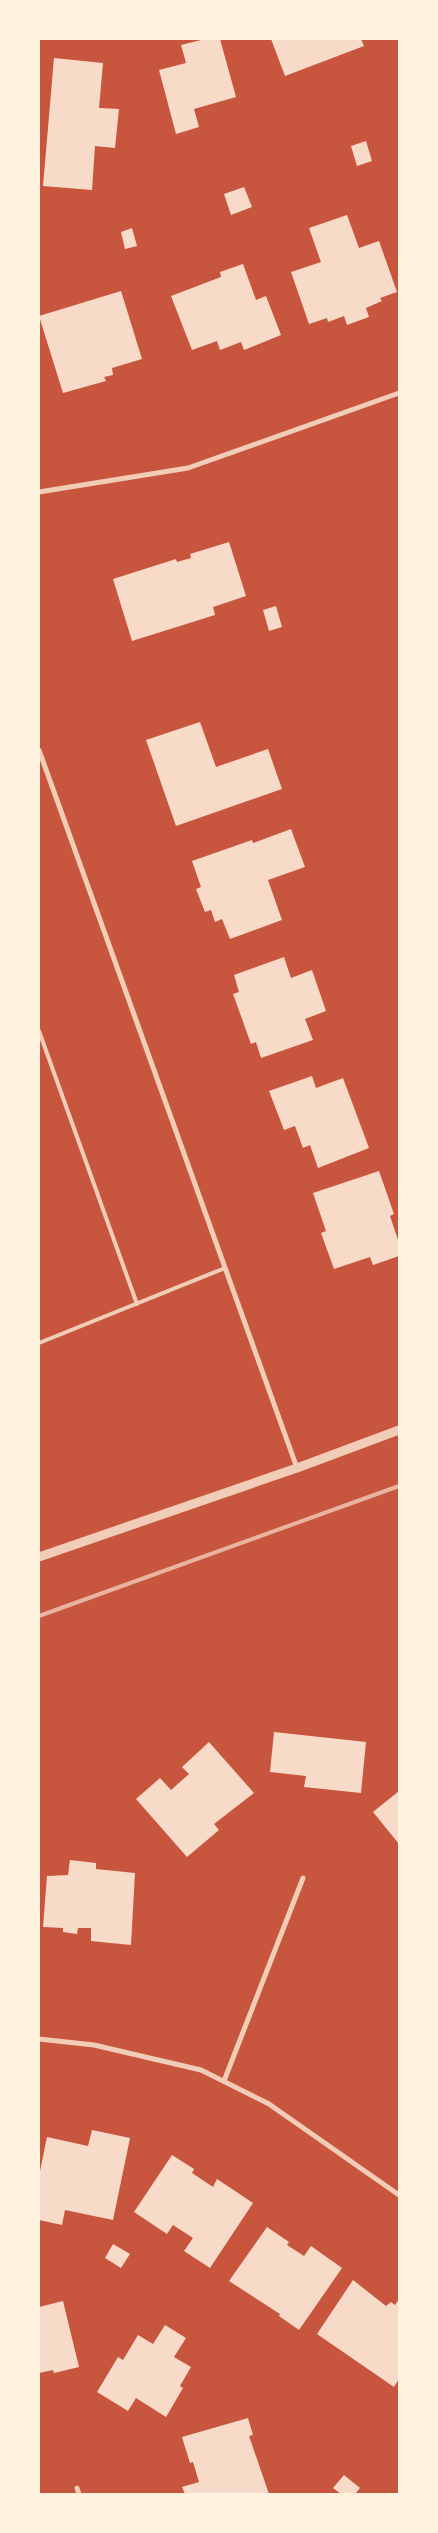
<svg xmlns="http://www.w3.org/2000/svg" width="438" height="2533" font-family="'Nunito Sans',sans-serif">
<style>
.building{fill:#f7dbc8}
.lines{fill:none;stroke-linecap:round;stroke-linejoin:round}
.service{stroke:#f1ccb7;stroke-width:4}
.minor{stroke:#f1ccb7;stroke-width:5}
.tertiary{stroke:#f1ccb7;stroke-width:9}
.rail{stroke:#e9b49f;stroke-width:4}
</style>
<rect width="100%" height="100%" fill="#c8553d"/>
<!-- building -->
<g class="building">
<polygon points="205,39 220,39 236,97 194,109 199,127 176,134 159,70 186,63 181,45"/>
<polygon points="271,39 361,39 364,46 285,76"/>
<polygon points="54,58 103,63 99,108 119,109 115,148 95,146 92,190 43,186"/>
<polygon points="366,141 372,161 357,166 351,146"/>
<polygon points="244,187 252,207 231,215 224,194"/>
<polygon points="347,215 359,248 379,241 397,292 380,298 382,301 366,308 369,317 347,325 344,316 328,322 327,318 309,324 291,272 321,262 309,228"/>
<polygon points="132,228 137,246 125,249 121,232"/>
<polygon points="243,264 256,300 266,296 281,335 244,350 241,342 220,350 217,341 192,350 171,296 221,277 220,272"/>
<polygon points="121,291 142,359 112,368 113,375 104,377 106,381 63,393 39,316"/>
<polygon points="229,542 246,596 213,607 215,615 132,641 113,579 176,559 177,562 191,558 190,554"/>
<polygon points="276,606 282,627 269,631 263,610"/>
<polygon points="200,722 216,767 268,749 282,789 176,826 146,740"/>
<polygon points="291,829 305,867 268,880 282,920 230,939 222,919 215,922 211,910 205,912 196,889 201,887 192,861 252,840 253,843"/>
<polygon points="284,957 291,978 312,970 326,1011 305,1019 313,1040 261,1058 256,1042 251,1044 233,994 239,992 234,975"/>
<polygon points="312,1076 316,1088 343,1078 369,1148 318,1168 310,1145 303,1148 295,1126 284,1130 269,1091"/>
<polygon points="379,1171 394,1214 390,1216 399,1243 399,1256 373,1265 370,1257 334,1269 321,1233 326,1231 313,1193"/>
<polygon points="274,1732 366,1742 361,1793 304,1787 306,1776 270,1772"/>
<polygon points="209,1742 254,1793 214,1824 219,1830 187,1857 136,1799 160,1778 171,1790 189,1774 182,1767"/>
<polygon points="399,1791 399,1844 373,1812"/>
<polygon points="70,1860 96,1863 96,1869 135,1873 131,1945 91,1941 91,1928 78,1928 77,1934 63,1932 63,1928 43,1927 47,1876 68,1875"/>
<polygon points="92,2130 130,2138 113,2220 65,2210 62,2225 39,2220 39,2176 47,2137 88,2146"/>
<polygon points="172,2155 194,2169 192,2173 213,2187 217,2179 253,2203 210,2268 184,2251 193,2238 173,2225 167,2234 134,2212"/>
<polygon points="267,2227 289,2242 287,2245 304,2256 311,2246 342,2268 299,2330 279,2316 280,2314 229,2281"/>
<polygon points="113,2244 130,2254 121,2268 105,2258"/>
<polygon points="353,2280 386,2306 391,2302 395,2305 399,2299 399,2379 394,2387 317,2334"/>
<polygon points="63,2301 79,2367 54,2373 53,2370 39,2373 39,2307"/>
<polygon points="165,2325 186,2338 174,2357 191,2367 180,2386 183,2388 166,2417 136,2398 128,2411 97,2392 118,2357 123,2360 138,2335 153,2344"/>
<polygon points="248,2418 253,2435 249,2436 269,2494 185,2494 182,2487 199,2482 193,2462 190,2463 182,2437"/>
<polygon points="344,2475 360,2488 355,2494 341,2494 333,2488"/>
</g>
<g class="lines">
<!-- service -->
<g class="service">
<polyline points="39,1031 137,1304"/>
<polyline points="39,1343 225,1268"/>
</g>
<!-- minor -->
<g class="minor">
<polyline points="39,492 188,468 399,393"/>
<polyline points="39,750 297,1468"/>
<polyline points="39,2039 94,2045 201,2070 269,2104 399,2195"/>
<polyline points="224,2081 303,1878"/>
<polyline points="77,2488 79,2494"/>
</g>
<!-- tertiary -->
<polyline class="tertiary" points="39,1557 297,1468 399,1430"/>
<!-- rail -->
<polyline class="rail" points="39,1616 399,1486"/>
</g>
<!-- border -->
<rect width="438" height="2533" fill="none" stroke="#fff3e0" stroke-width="80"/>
</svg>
